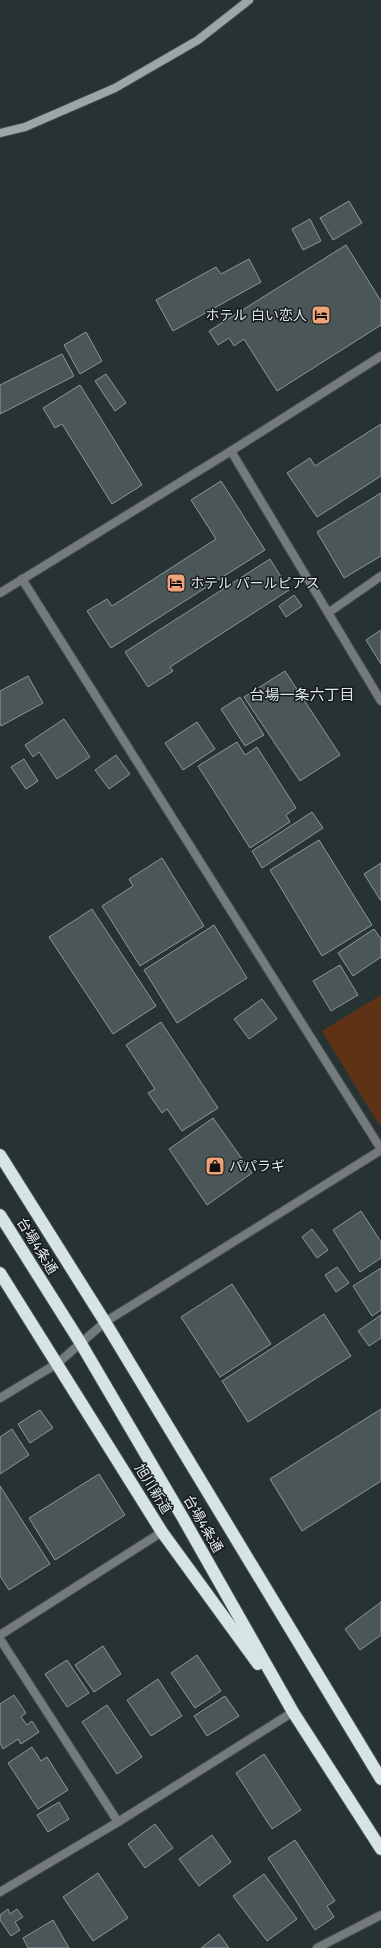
<svg xmlns="http://www.w3.org/2000/svg" width="381" height="1948" font-family="'Fira Sans','Noto Sans JP',sans-serif">
<style>
.green{fill:#603215}
.building{fill:#4a5657;stroke:#8b989a}
.lines{fill:none;stroke-linecap:round;stroke-linejoin:round}
.lane-casing{stroke:#454f50;stroke-width:10}
.street-casing{stroke:#454f50;stroke-width:10}
.secondary-casing{stroke:#454f50;stroke-width:10}
.highway-casing{stroke:#454f50;stroke-width:14}
.lane{stroke:#757b7c;stroke-width:8}
.street{stroke:#757b7c;stroke-width:8}
.secondary{stroke:#9da5a7;stroke-width:8}
.highway{stroke:#d7e4e6;stroke-width:12}
.labels{text-anchor:middle;dominant-baseline:central;stroke-width:3;stroke-linejoin:round;paint-order:stroke}
.poi-label{font-size:14px;fill:#e2e9ea;stroke:#141919;text-anchor:start}
.street-label{font-size:14px;fill:#e2e9ea;stroke:#141919}
.neighbourhood-label{font-size:15px;fill:#e2e9ea;stroke:#141919}
</style>
<rect width="100%" height="100%" fill="#273233"/>
<!-- green -->
<polygon class="green" points="381,995 381,1125 378,1123 322,1031"/>
<!-- building -->
<g class="building">
<polygon points="349,201 362,223 333,240 320,218"/>
<polygon points="310,219 321,241 303,250 292,229"/>
<polygon points="346,245 381,301 381,325 277,391 244,339 234,346 229,338 218,345 209,331"/>
<polygon points="249,259 261,282 173,331 156,300 216,267 221,274"/>
<polygon points="86,332 102,361 80,374 64,345"/>
<polygon points="62,354 74,376 0,414 0,385"/>
<polygon points="106,374 126,403 115,411 95,381"/>
<polygon points="80,385 142,485 112,504 62,424 55,428 43,408"/>
<polygon points="381,424 381,476 317,517 287,473 310,458 315,466"/>
<polygon points="221,481 265,550 111,648 87,611 107,599 112,606 216,539 191,500"/>
<polygon points="381,493 381,556 344,578 317,532"/>
<polygon points="270,559 289,590 170,667 173,671 148,687 125,652"/>
<polygon points="294,595 302,606 286,617 279,606"/>
<polygon points="381,630 381,664 366,640"/>
<polygon points="285,671 340,755 300,781 244,697"/>
<polygon points="28,676 43,703 1,726 0,723 0,691"/>
<polygon points="240,697 264,735 245,746 221,709"/>
<polygon points="64,719 90,757 57,779 39,752 33,757 25,745"/>
<polygon points="197,722 215,749 183,770 165,743"/>
<polygon points="237,742 245,755 257,747 296,808 286,815 290,822 250,848 198,766"/>
<polygon points="116,755 130,774 109,789 95,770"/>
<polygon points="24,759 38,781 26,789 11,767"/>
<polygon points="312,812 323,828 262,868 252,851"/>
<polygon points="319,840 372,925 322,956 270,870"/>
<polygon points="162,858 204,926 140,966 102,906 133,886 129,879"/>
<polygon points="381,863 381,901 364,874"/>
<polygon points="92,909 156,1006 113,1034 49,937"/>
<polygon points="214,925 247,978 177,1023 144,970"/>
<polygon points="374,929 381,939 381,957 353,976 338,953"/>
<polygon points="340,965 358,995 331,1011 313,981"/>
<polygon points="262,999 277,1019 249,1039 234,1019"/>
<polygon points="161,1022 218,1108 182,1131 167,1109 162,1113 148,1093 155,1089 126,1045"/>
<polygon points="213,1118 252,1173 207,1205 169,1149"/>
<polygon points="361,1211 381,1242 381,1258 360,1272 333,1230"/>
<polygon points="312,1229 328,1250 317,1258 302,1237"/>
<polygon points="337,1267 349,1283 336,1292 325,1275"/>
<polygon points="381,1268 381,1310 372,1316 353,1286"/>
<polygon points="232,1284 271,1344 220,1377 181,1317"/>
<polygon points="324,1314 351,1356 248,1422 222,1381"/>
<polygon points="381,1315 381,1338 369,1346 358,1331"/>
<polygon points="381,1409 381,1481 302,1531 270,1479"/>
<polygon points="40,1410 53,1428 30,1443 18,1424"/>
<polygon points="12,1429 29,1455 0,1474 0,1437"/>
<polygon points="99,1474 125,1515 55,1560 29,1518"/>
<polygon points="0,1486 50,1564 9,1590 0,1576"/>
<polygon points="381,1602 381,1635 360,1650 345,1629"/>
<polygon points="103,1646 121,1674 94,1692 75,1665"/>
<polygon points="197,1655 221,1691 195,1708 171,1673"/>
<polygon points="67,1660 89,1693 67,1707 45,1674"/>
<polygon points="158,1679 182,1716 151,1736 127,1700"/>
<polygon points="14,1695 26,1713 21,1717 27,1725 32,1721 39,1732 21,1744 18,1739 3,1749 0,1743 0,1704"/>
<polygon points="225,1696 239,1716 207,1736 194,1716"/>
<polygon points="107,1705 142,1757 117,1774 82,1722"/>
<polygon points="32,1747 41,1761 47,1757 68,1790 38,1809 8,1763"/>
<polygon points="264,1754 301,1810 272,1829 236,1773"/>
<polygon points="59,1802 69,1819 48,1832 37,1815"/>
<polygon points="155,1824 173,1848 145,1868 128,1844"/>
<polygon points="212,1835 231,1862 199,1886 179,1859"/>
<polygon points="295,1840 335,1901 327,1906 334,1917 315,1930 268,1858"/>
<polygon points="98,1873 128,1918 93,1941 63,1897"/>
<polygon points="264,1874 297,1919 267,1941 233,1896"/>
<polygon points="8,1909 10,1914 17,1909 23,1917 15,1922 20,1930 11,1936 0,1920 0,1915"/>
<polygon points="53,1920 69,1948 28,1948 23,1938"/>
<polygon points="219,1934 229,1948 201,1948"/>
</g>
<g class="lines">
<!-- lane casing -->
<g class="lane-casing">
<polyline id="lane" points="328,613 381,576"/>
</g>
<!-- street casing -->
<g class="street-casing">
<g id="street">
<polyline points="231,451 381,701"/>
<polyline points="22,579 381,1149"/>
<polyline points="0,593 231,451 381,356"/>
<polyline points="0,1398 58,1363 105,1322 381,1150"/>
<polyline points="0,1635 162,1532"/>
<polyline points="0,1639 118,1822"/>
<polyline points="0,1892 118,1822 293,1712"/>
<polyline points="317,1948 381,1915"/>
</g>
</g>
<!-- secondary casing -->
<g class="secondary-casing">
<polyline id="secondary" points="0,133 25,127 115,88 198,40 249,0"/>
</g>
<!-- highway casing -->
<g class="highway-casing">
<g id="highway">
<polyline points="0,1155 105,1322 381,1779"/>
<polyline points="0,1215 80,1342 183,1518 293,1712 381,1849"/>
<polyline points="0,1273 162,1532 258,1664"/>
</g>
</g>
<!-- lane -->
<use href="#lane" class="lane"/>
<!-- street -->
<use href="#street" class="street"/>
<!-- secondary -->
<use href="#secondary" class="secondary"/>
<!-- highway -->
<use href="#highway" class="highway"/>
</g>
<!-- icons -->
<defs>
<g id="hotel-square" transform="scale(1)"><rect x="-9" y="-9" width="18" height="18" rx="4" fill="#f0a378" stroke="#141919"/><path d="M-6-4.5h1.5V1H6V5H4.5V3h-9V5H-6ZM-4 0a1.8 1.8 0 1 1 3.6 0ZM.5 0V-2.5h3Q6-2.5 6 0Z" fill="#111"/></g>
<g id="shop-square" transform="scale(1)"><rect x="-9" y="-9" width="18" height="18" rx="4" fill="#f0a378" stroke="#141919"/><path d="M-5-2.5h2.3a2.7 3.5 0 0 1 5.4 0H5L5.5 6h-11ZM-1.5-2.5h3a1.5 2.3 0 0 0-3 0Z" fill="#111"/></g>
</defs>
<g fill-rule="evenodd">
<use href="#hotel-square" x="321" y="315"/>
<use href="#hotel-square" x="176" y="583"/>
<use href="#shop-square" x="215" y="1166"/>
</g>
<g class="labels">
<!-- poi labels -->
<g class="poi-label">
<text x="307" y="315" text-anchor="end">ホテル 白い恋人</text>
<text x="190" y="583">ホテル パールピアス</text>
<text x="229" y="1166">パパラギ</text>
</g>
<!-- street labels -->
<g class="street-label">
<text transform="translate(37 1246) rotate(58)">台場4条通</text>
<text transform="translate(153 1489) rotate(58)">旭川新道</text>
<text transform="translate(203 1524) rotate(60)">台場4条通</text>
</g>
<!-- neighbourhood labels -->
<g class="neighbourhood-label">
<text x="302" y="695">台場一条六丁目</text>
</g>
</g>
</svg>
